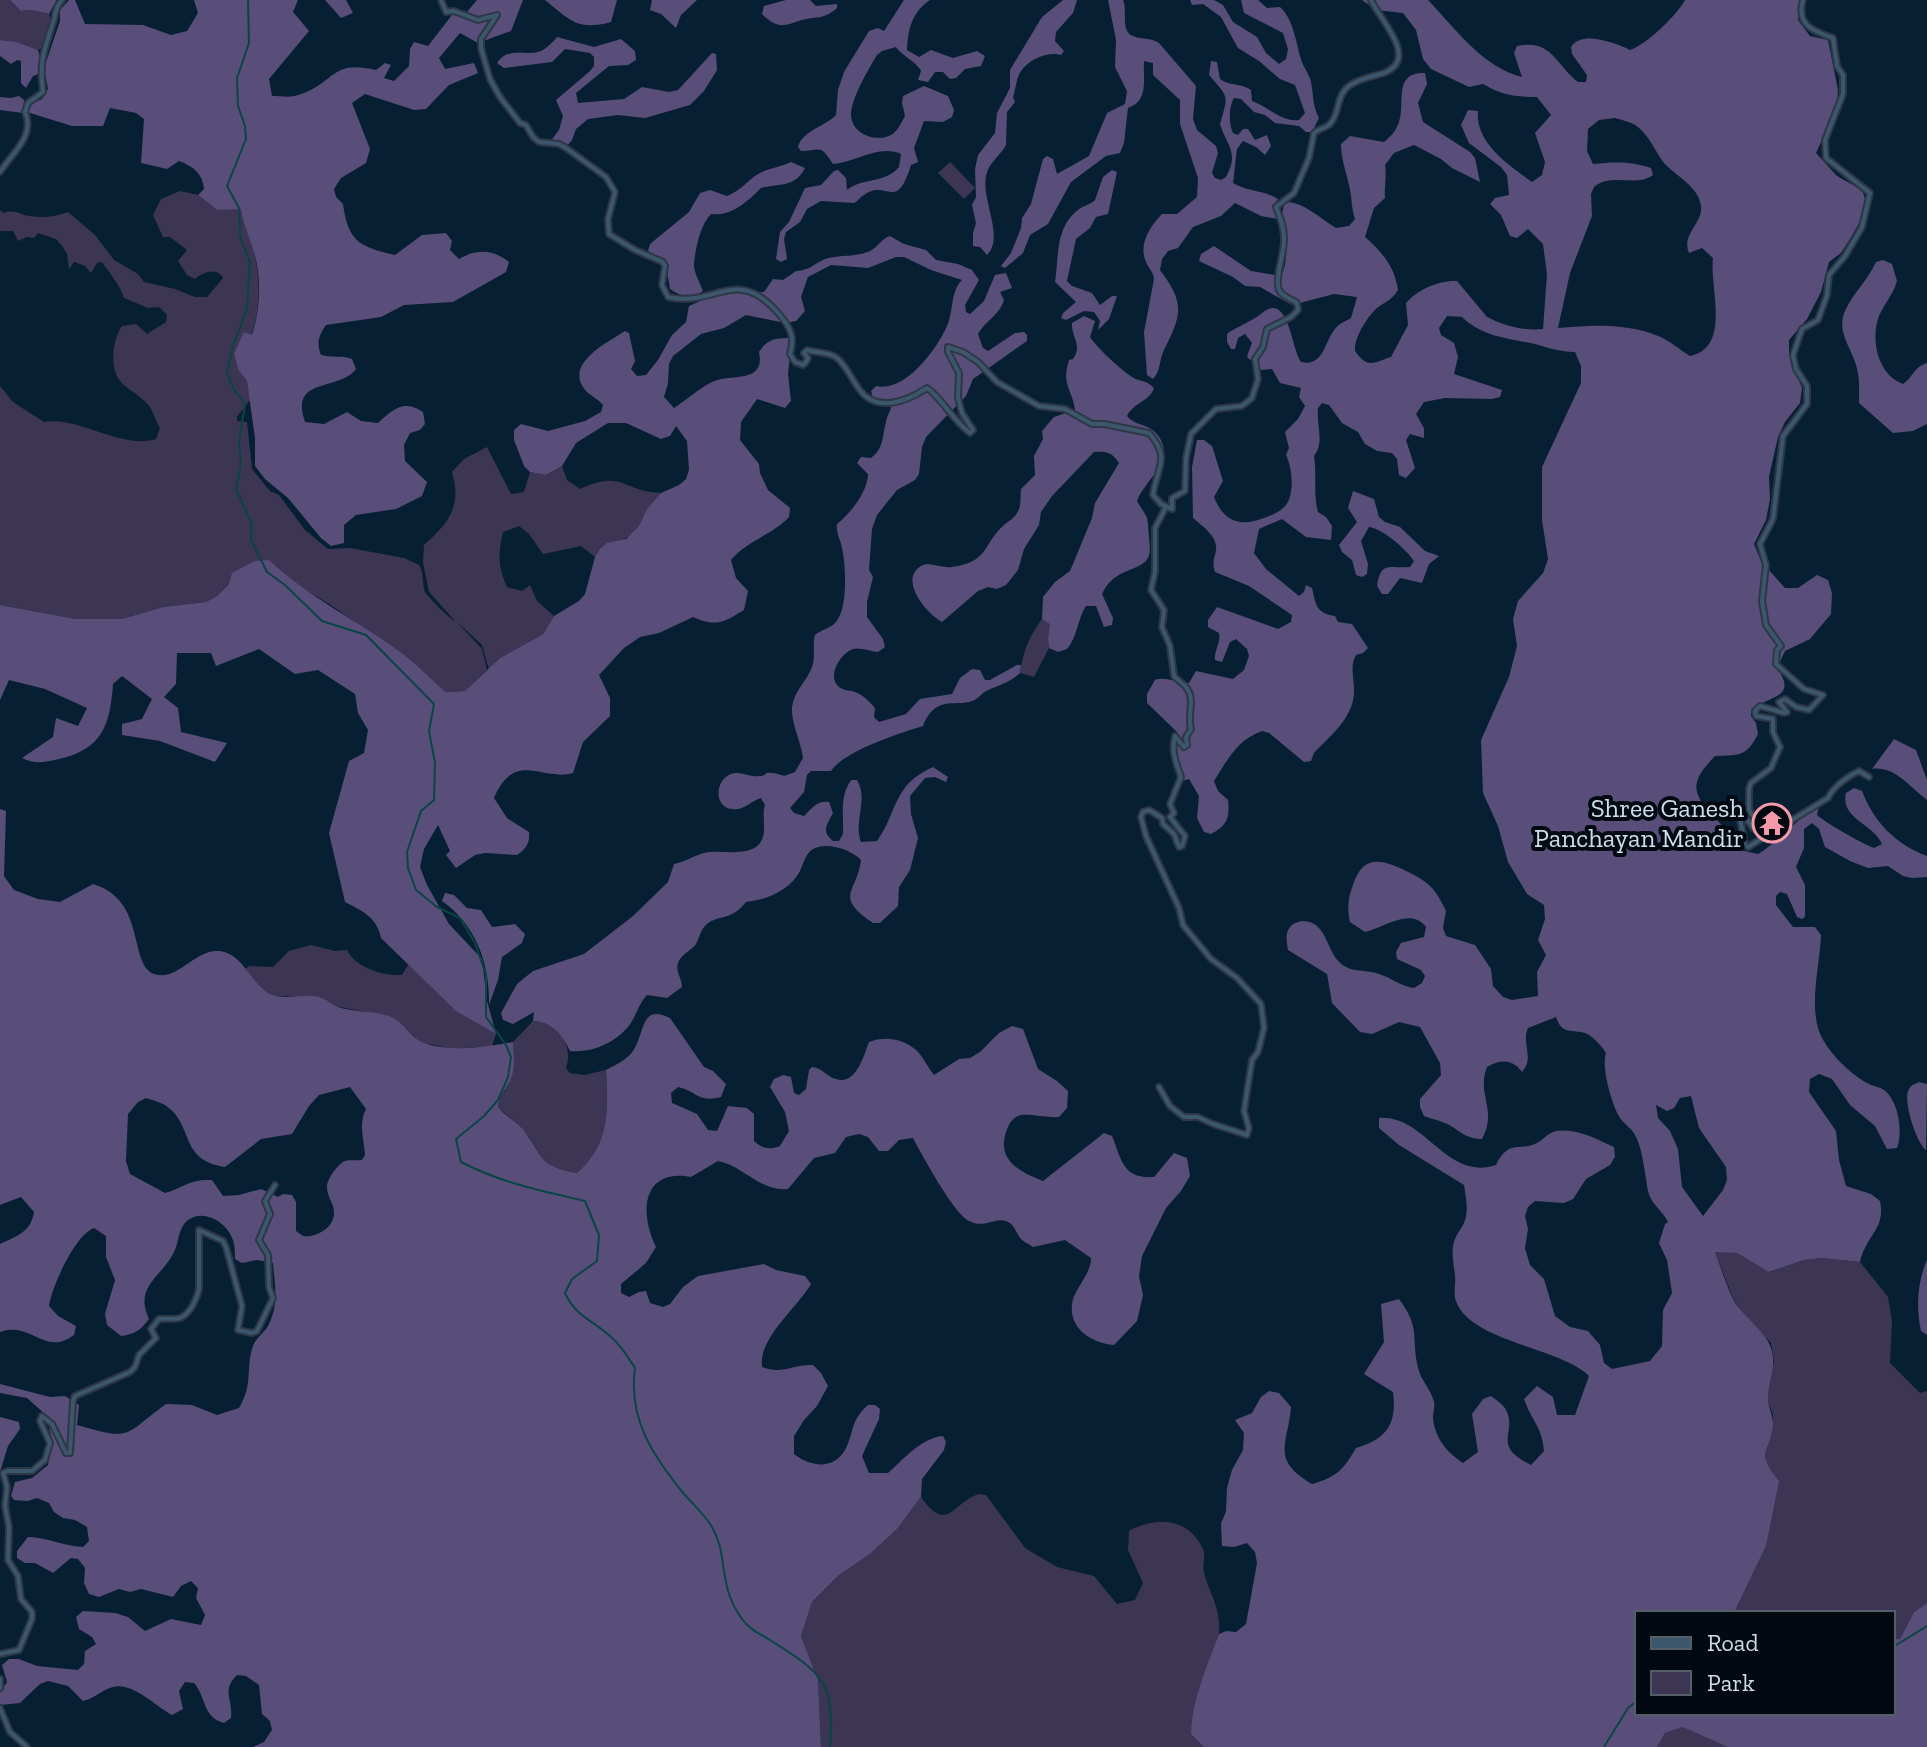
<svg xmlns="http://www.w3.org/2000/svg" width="1927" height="1747" font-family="'Zilla Slab',serif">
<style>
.green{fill:#3c3554}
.forest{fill:#584e79;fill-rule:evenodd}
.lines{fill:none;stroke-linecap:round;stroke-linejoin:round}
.stream{stroke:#0a4545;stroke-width:2}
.minor-casing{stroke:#2e3747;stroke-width:8}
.minor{stroke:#3c566b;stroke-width:4}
.labels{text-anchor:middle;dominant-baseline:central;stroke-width:8;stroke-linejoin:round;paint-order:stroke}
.poi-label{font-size:26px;fill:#cfddea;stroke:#020910;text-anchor:end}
</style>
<rect width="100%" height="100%" fill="#071f32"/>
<!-- green -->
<g class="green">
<polygon points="0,0 10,0 21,11 32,10 49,14 51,20 43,47 38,50 17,42 0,40"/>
<polygon points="950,162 975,188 964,199 938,173"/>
<path d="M 180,191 L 198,195 L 217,210 L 241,208 C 242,227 251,234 254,250 C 264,301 257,323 239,371 L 247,381 L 250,400 L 237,417 L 237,421 L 247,422 L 252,469 L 270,491 L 279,495 L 305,530 L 328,549 L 350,548 L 404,558 L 419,565 C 424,573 422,583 425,592 C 428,597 450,619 455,621 L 429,592 L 423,563 L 424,545 C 449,523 462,506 452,472 L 464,459 L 487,447 L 511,494 L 524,492 L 530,472 L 546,475 L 562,466 L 567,480 L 580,489 C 624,469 623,492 661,493 C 651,505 640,531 626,538 C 611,547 606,539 595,557 L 581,546 L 543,554 L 529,534 L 519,526 L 503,532 C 498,554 498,567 507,587 L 522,591 L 530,585 L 537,601 L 554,616 L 543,634 L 500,658 L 489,670 L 482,645 L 456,621 L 482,649 L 487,670 L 465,691 L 446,692 C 409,659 375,636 335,608 C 319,597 302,590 287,578 L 229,584 L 217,596 L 206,602 L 163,607 L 122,619 L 76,619 L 0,605 L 0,386 L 13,402 L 44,422 C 78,416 122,450 156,439 L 160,428 C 155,421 154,412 149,406 C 142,397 132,392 124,385 C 108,372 112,341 122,326 L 136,324 L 147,334 L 166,322 L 167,315 L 159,307 L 148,308 L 124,298 C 120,285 110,274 102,262 L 97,263 L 91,273 L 85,266 L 74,262 L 69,269 L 67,254 L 62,246 L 56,239 L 38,233 L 34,238 L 27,237 L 18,241 L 13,231 L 0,231 L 0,210 L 4,213 C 14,209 19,214 29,216 C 43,218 55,217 68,212 L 95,235 L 114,260 L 138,274 L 144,282 L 175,289 L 195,297 L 207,297 L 223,278 C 217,267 203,272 195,279 L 187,275 L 178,261 L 187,250 L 170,237 L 163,237 L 153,215 L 161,199 Z"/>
<path d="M 1042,619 L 1051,624 L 1048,639 L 1049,648 L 1034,677 L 1020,673 C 1024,650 1027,640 1042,619 Z"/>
<path d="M 311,945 L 335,951 L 347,950 C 356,968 383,976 402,975 L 409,963 C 438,996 458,1012 496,1034 L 492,1046 L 452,1049 L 420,1042 L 392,1017 L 340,1007 L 317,997 L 273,996 L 254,983 L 244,970 L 249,966 L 273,967 L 289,951 Z"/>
<path d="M 533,1021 C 558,1023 574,1044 566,1068 L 570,1073 L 584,1075 L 606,1070 C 608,1111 610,1144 577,1173 C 535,1165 545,1155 522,1128 C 515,1120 505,1115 498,1107 C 501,1091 504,1095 509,1083 C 514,1070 514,1056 513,1042 Z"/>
<polygon points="1718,1251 1737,1253 1770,1272 1804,1260 1822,1258 1860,1262 1888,1297 1892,1321 1890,1363 1920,1393 1927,1391 1927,1603 1914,1612 1900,1639 1893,1639 1893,1613 1734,1613 1766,1546 1768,1528 1765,1448 1772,1431 1773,1415 1767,1398 1774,1361 1771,1343 1743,1314 1733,1298 1715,1252"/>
<path d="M 979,1494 L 986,1495 L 1025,1548 L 1057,1567 L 1094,1576 L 1117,1604 L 1135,1600 L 1143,1583 L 1128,1550 L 1129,1531 C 1156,1516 1188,1517 1203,1549 C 1206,1556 1202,1565 1204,1573 C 1210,1594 1221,1609 1219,1632 C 1217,1654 1202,1676 1197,1697 C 1194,1709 1193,1722 1191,1734 L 1204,1747 L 821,1747 L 818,1680 L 801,1636 L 812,1602 L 839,1575 L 870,1554 L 898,1528 L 921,1497 C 948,1535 952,1502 979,1494 Z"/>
<polygon points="1683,1727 1689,1727 1728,1747 1657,1747 1665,1733"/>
</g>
<!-- forest -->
<g class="forest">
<polygon points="10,0 56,0 56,1 49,14 32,10 21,11"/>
<path d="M 69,0 L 75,0 L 85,24 L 143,25 L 171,35 L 187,31 L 198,13 L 194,0 L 298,0 L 293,12 L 309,31 L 269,79 L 272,96 C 280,96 291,98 298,95 C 335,84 330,59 376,70 L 385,63 L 391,65 L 384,78 L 394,81 L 409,66 L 410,49 L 414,42 L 428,46 L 452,15 L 467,12 L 477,0 L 523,0 L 511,31 L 478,43 L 460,33 L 439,58 L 445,69 L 474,63 L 478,73 L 449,85 L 426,109 L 414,110 L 365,94 L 352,103 L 370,149 L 366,163 L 341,178 L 334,189 L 336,197 L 343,204 C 348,241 359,247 395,255 L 422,235 L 446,233 L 452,241 L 450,250 L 459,259 C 476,249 493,249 509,262 L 506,272 L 453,302 L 404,305 L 381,317 L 326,325 C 319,335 316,343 321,355 C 332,358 341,355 352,359 L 356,369 C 339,392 289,376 305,422 L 324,424 L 347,412 L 361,421 L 378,423 C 393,409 404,399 423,412 L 425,424 L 420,430 L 410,433 L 404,445 L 405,461 L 427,482 L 422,496 L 396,509 L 356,515 L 344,525 L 344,543 L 331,546 L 321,538 L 288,498 L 265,479 L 255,466 L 255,438 L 247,381 L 239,371 L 234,354 L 244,332 L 252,335 C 261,306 262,274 252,246 C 248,232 242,223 241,209 L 217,210 L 198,195 L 204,189 C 203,174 193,166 179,161 L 167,169 L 141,163 L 144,119 L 136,113 L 110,108 L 103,126 L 72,126 L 27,112 L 30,104 L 42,99 L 48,89 L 44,68 L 60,21 L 60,10 Z"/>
<polygon points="325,0 346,0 353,13 341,18"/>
<path d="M 545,0 L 617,0 L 611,22 C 577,31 570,20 545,0 Z"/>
<polygon points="652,0 697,0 681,15 676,28 661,14 650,10"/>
<path d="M 786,0 L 810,0 L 816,6 L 837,4 L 837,8 C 826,18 819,17 806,19 C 786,24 780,32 762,14 L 764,6 Z"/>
<path d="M 904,0 L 930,0 C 912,12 908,29 907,50 L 919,57 L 931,50 L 953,58 L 977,51 L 985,56 L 981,66 L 965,69 L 956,78 L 950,79 L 943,72 L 935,72 L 928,82 L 918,80 L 921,71 C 915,60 903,57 896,47 L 882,51 L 877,55 C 868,70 852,97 851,114 C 851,133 873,142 889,136 C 897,133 901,123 905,116 L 902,103 L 903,96 L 924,86 L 948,96 L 954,110 L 952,117 L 943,122 L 924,121 L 914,148 L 918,162 L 911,165 C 896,214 887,178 864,195 C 860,197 858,201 854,203 L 821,201 L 807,209 L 800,222 L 786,232 L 784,239 L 787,259 L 781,262 L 776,259 L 780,232 L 789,222 L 805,188 L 821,185 L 834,171 L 838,170 L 846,178 L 847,190 C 863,177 885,184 899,167 L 901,154 C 878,144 855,163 833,164 C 820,144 822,150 801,151 L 798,147 C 802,131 824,127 836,115 L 838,90 L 844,72 L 869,31 L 878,28 L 884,31 Z"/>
<path d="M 1063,0 L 1077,0 L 1073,13 L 1056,32 L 1055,41 L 1064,51 L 1061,55 C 1049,51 1029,59 1021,71 C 1016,78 1016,89 1013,97 L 1015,102 L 1007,112 L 1006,145 C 1000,156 989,162 986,176 C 981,200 1005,237 987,255 L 980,247 L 973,246 L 973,233 L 976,223 L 972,205 L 976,197 L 975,169 L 978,155 L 995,133 L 997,113 L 1010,88 L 1010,70 L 1042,17 Z"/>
<path d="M 1108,0 L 1123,0 C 1128,11 1120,31 1133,36 C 1142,40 1150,37 1159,43 L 1196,86 L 1193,119 L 1197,130 L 1216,146 L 1218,153 L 1212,173 L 1215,178 L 1221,180 L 1226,177 C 1240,152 1226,145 1220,124 C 1228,95 1230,99 1209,75 L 1211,61 L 1217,62 L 1220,79 C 1229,86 1241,83 1251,90 L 1252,101 C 1269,107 1281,122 1299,120 L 1305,113 L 1295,85 L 1280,79 L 1259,61 L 1238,48 L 1221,17 L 1203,4 L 1192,5 L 1190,0 L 1214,0 L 1223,5 L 1233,22 L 1257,37 L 1266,53 L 1279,64 L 1286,59 L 1288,49 L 1283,33 L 1244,13 L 1241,0 L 1258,0 L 1267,8 L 1280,7 C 1294,20 1296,43 1301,59 C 1303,67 1309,73 1311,82 C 1314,96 1312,105 1319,118 L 1312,132 L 1306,132 L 1299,126 L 1275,123 L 1265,115 L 1254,112 L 1241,99 L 1234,98 C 1228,108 1229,124 1233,133 L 1238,135 L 1243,129 L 1248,129 L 1255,140 L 1267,135 L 1271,146 L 1265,155 L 1256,147 L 1243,141 L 1237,149 L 1233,183 C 1248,192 1264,190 1278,199 L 1273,207 L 1278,219 L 1261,216 L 1235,203 L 1221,216 L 1193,227 L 1178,248 L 1168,251 L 1162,259 L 1160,270 C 1186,304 1181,316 1164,350 C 1159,360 1161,371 1153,379 L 1147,375 L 1144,332 L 1154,279 C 1153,271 1149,269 1146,262 C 1138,245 1150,226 1162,214 L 1177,214 L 1197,197 L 1198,178 L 1180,124 L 1180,100 L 1153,75 L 1153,63 L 1144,61 C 1143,80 1149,101 1128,108 L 1124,143 L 1120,153 L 1106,156 L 1071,182 L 1048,224 L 1030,235 L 1023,253 L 1005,268 L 1001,266 L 1011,253 L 1021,228 L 1022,218 L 1031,204 L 1043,159 L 1047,156 L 1053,159 L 1057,174 L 1089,156 L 1107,113 L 1125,104 L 1127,91 L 1115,67 L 1116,40 Z"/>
<path d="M 1362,0 L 1428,0 C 1455,28 1482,67 1522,77 L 1514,53 L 1517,46 C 1552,39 1555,64 1578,82 L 1586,82 L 1587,75 L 1572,54 L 1571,47 C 1582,30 1615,43 1630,50 C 1646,45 1677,15 1685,0 L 1799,0 L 1798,20 L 1810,36 L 1828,40 L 1838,90 L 1837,107 L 1816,153 L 1837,176 L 1862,190 L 1866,202 L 1862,218 L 1850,239 L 1841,253 L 1829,262 L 1821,292 L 1807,319 L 1789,340 L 1789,355 L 1802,388 L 1800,403 L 1785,422 L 1778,437 L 1769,477 L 1770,499 L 1766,520 L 1754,544 L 1761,561 L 1785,588 L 1798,588 L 1817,575 L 1828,580 L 1832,593 L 1831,614 L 1810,639 L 1785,651 L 1777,668 C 1799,699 1767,696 1751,710 L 1751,716 L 1756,723 L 1758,734 C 1746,757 1740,755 1715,756 C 1689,783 1691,793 1716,819 C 1725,828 1733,840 1740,850 L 1758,854 C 1781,840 1796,819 1819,806 L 1817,815 C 1826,823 1863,844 1874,848 L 1882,844 C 1873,823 1840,819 1846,793 L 1854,788 L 1862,791 C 1874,822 1895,844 1927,856 L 1927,877 L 1912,878 L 1903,876 L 1888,866 L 1868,868 L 1850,861 L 1825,847 L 1819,829 L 1812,823 L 1804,829 L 1804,848 L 1796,867 L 1805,885 L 1805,917 L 1802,919 L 1797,917 L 1787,894 L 1780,892 L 1776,896 L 1776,905 L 1793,927 L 1815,927 L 1821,935 C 1820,964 1810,999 1818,1028 C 1824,1049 1849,1073 1867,1083 C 1872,1086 1880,1087 1884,1090 C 1899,1101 1903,1133 1897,1148 L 1887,1149 L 1875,1126 L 1850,1105 L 1832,1079 L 1819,1074 L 1810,1079 L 1809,1092 L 1836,1131 L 1839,1160 L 1846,1186 L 1871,1194 L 1880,1201 C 1886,1229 1866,1235 1860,1262 L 1822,1258 L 1804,1260 L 1769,1272 L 1737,1253 L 1715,1252 C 1721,1268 1726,1284 1733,1299 C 1745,1321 1772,1333 1773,1358 C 1774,1371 1769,1383 1768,1395 C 1767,1405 1773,1414 1773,1425 C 1770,1454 1754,1451 1779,1481 L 1766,1546 L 1734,1613 L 1637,1613 L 1637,1713 L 1893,1713 L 1893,1639 L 1900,1639 L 1914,1612 L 1927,1603 L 1927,1747 L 1728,1747 L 1683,1727 L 1665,1733 L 1657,1747 L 1204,1747 L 1191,1734 C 1192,1699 1207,1667 1219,1634 L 1226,1631 L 1236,1632 L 1246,1624 L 1257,1563 L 1255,1552 L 1247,1543 L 1234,1547 L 1222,1546 L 1221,1523 L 1226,1512 L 1227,1488 L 1232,1470 L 1243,1450 L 1244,1433 L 1235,1420 L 1252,1413 L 1261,1397 L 1269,1391 L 1279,1393 L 1291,1407 C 1288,1445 1270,1459 1312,1484 C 1337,1477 1343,1470 1356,1448 C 1387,1439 1397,1424 1393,1392 L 1364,1374 L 1384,1342 L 1381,1304 L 1399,1299 C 1422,1329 1410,1340 1419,1371 C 1422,1381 1430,1389 1433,1399 C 1436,1405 1433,1411 1433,1418 C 1435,1439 1447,1452 1463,1463 L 1478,1452 L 1472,1414 L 1483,1399 L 1491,1396 C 1496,1400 1503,1404 1506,1410 C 1518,1433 1490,1445 1531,1465 L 1544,1451 C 1542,1426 1532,1422 1524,1399 L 1537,1386 L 1553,1397 L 1557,1415 L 1575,1415 L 1589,1376 C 1561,1348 1469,1341 1456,1301 C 1453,1294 1456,1283 1455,1276 C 1454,1263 1450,1251 1455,1239 C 1457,1233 1462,1228 1464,1223 C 1469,1211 1466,1197 1464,1185 L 1399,1145 L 1379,1128 L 1379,1118 C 1425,1114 1446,1182 1496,1165 C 1509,1139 1518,1152 1537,1143 C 1543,1140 1547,1134 1553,1132 C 1573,1126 1597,1139 1614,1147 L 1615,1157 L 1610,1165 L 1586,1179 L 1573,1199 L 1564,1203 L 1535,1201 L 1528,1207 L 1525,1216 L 1528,1229 L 1525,1248 L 1530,1265 L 1544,1279 L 1555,1316 L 1570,1327 L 1588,1331 L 1600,1345 L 1604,1363 L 1612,1369 L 1650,1361 L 1662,1346 L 1663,1310 L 1672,1293 L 1667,1260 L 1659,1243 L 1665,1224 L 1668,1222 C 1663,1211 1650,1203 1648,1191 C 1646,1179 1642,1147 1636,1137 C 1633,1129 1625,1125 1620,1118 C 1612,1106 1601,1067 1606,1053 C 1600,1044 1592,1034 1581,1032 C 1567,1030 1561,1032 1556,1017 L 1528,1028 C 1521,1044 1535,1058 1522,1072 C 1513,1059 1500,1059 1487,1067 C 1476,1094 1498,1110 1482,1139 C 1468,1139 1462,1133 1451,1126 C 1443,1121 1432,1119 1424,1116 L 1420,1107 L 1420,1099 L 1441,1075 L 1440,1063 L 1420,1027 L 1399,1022 L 1372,1034 L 1360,1032 L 1332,1003 L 1327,974 L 1288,950 C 1287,942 1284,933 1291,926 C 1294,923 1298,922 1302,921 C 1331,921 1324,958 1348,968 C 1357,972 1369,970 1379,974 C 1392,978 1400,986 1414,988 L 1422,983 L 1425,976 L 1421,970 L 1397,959 L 1396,952 L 1401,943 L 1424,937 L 1426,927 C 1411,907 1385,927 1365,932 L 1350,922 C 1347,909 1348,897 1353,885 C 1362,857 1378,858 1402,869 C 1413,874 1425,880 1433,889 C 1438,895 1442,903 1446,911 L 1443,928 L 1446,936 L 1475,945 L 1491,969 L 1493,986 L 1503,997 L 1512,1000 L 1538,996 L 1537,972 L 1546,955 L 1538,940 L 1545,919 L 1544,905 L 1527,894 L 1508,862 L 1498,826 L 1483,793 L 1481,740 L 1509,677 L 1517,646 L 1513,619 L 1518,601 L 1543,573 L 1548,559 L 1542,520 L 1542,467 L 1581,383 L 1581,366 L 1575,352 C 1556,352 1543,345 1525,342 C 1503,338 1479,334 1462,317 L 1447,316 L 1439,328 L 1441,335 L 1454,343 L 1458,357 L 1454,374 L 1502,390 L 1500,397 L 1492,399 L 1445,398 L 1424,402 L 1416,414 L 1424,428 L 1424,438 L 1410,434 L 1406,440 L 1415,468 L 1406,478 L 1399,475 L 1397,459 L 1392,453 L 1377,451 L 1365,444 L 1358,432 L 1342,423 L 1329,405 L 1322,403 L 1318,408 C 1316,425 1325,442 1314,456 C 1317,475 1313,494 1318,512 L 1326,517 L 1332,526 L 1331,540 L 1306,537 L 1282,519 L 1259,529 L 1254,553 L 1266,569 L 1299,596 L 1304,592 L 1306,585 L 1312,588 C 1316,605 1316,613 1335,616 L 1338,622 L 1352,624 L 1368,648 L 1363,653 L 1356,655 C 1349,667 1355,681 1354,694 C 1352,719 1330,736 1314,753 L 1311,761 L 1304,762 L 1269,733 L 1262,731 C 1237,740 1228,759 1214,781 L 1218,791 L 1228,800 C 1230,818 1227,826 1211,834 L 1204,832 L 1197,818 L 1199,796 L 1189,779 L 1182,781 C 1178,764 1176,750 1177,732 L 1147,703 L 1147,694 L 1155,680 C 1168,676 1176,684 1189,683 L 1196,671 L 1233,679 L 1244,670 L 1249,656 L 1247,649 L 1236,639 L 1230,642 L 1222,662 L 1215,660 C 1214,650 1221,643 1219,633 L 1208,627 L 1208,620 L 1217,607 L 1278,629 L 1291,622 L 1292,615 L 1249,586 L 1215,572 C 1212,562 1214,560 1216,551 C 1218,536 1203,527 1193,518 L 1192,467 L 1197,440 L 1204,440 L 1212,446 L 1223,481 L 1214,497 C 1224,522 1240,527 1264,518 C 1272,515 1280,512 1286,505 C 1295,493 1292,467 1286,455 L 1289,448 L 1285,432 L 1298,419 L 1305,406 L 1299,397 L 1301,388 L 1280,383 L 1272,369 L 1261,370 L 1256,362 L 1249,359 L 1247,356 L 1252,343 L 1245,334 L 1238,338 L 1235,349 L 1231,349 L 1227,342 L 1227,334 C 1236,327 1246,324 1255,318 C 1261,315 1265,309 1272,308 C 1290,307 1292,349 1301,362 C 1324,367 1324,342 1335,329 C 1338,324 1346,321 1351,318 L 1357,297 L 1334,294 L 1292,305 L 1260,287 L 1245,286 L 1233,277 L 1199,261 L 1201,254 L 1214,246 L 1251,271 L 1281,276 C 1295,249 1275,215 1286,202 C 1304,202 1321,219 1336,228 L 1349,226 L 1355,219 C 1351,207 1352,196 1349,185 C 1346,171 1341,159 1341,144 L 1350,136 L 1384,142 C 1391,136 1396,131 1399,122 C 1406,104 1392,72 1425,73 L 1427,84 L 1418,103 L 1423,122 L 1470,152 L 1475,158 L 1480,182 L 1452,168 L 1441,159 L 1414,145 L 1394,153 L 1385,165 C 1387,177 1384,186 1385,198 L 1374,208 L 1365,237 C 1382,252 1395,267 1398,290 C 1391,301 1386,301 1377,308 C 1367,317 1354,338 1355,351 C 1368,369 1372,363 1391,357 L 1408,325 L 1406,303 C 1418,289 1440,280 1457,281 L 1487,317 C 1505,326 1523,331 1543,329 L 1547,274 L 1543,244 L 1528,229 L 1517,238 L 1510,236 L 1501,215 L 1490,204 L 1495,198 L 1509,195 L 1507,175 L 1501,167 L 1469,143 L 1461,125 L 1468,110 L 1478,111 C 1475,143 1509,165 1532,182 L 1542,175 L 1545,162 L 1535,133 L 1551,115 L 1537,97 C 1515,97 1501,95 1483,84 L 1469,87 L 1431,69 L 1423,59 L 1416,30 L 1403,13 L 1376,10 ZM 1615,118 C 1622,120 1632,122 1638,127 C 1650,137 1655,151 1664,163 C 1676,176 1699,187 1701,206 C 1703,224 1681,234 1689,253 L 1702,248 L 1713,258 C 1709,287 1732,347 1690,356 C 1680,350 1669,340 1658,336 C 1627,323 1591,325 1558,328 L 1570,273 L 1592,216 L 1591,194 L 1594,187 C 1611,172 1636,188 1653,175 L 1651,168 C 1630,161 1614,162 1593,164 L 1587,151 L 1588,129 L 1599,120 ZM 1691,1096 L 1699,1128 L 1726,1167 L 1727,1180 L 1723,1190 L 1703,1216 L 1682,1187 L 1678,1149 L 1670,1131 L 1658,1118 L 1656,1105 L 1667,1111 L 1674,1108 L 1680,1098 Z"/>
<path d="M 557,37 L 594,47 L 621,39 L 635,51 L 636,60 L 628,65 L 609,66 L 576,93 L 578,103 L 624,99 L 642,87 L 669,92 L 678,90 L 712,53 L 716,54 L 717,70 L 704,91 L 690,105 L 645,118 L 618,115 L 588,119 L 576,129 L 572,140 L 566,147 L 550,142 L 559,130 L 563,116 L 556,100 L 590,71 L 594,66 L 594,57 L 590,53 L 565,49 L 552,62 L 504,68 L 497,63 C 508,46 525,57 541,51 C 547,48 553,42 557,37 Z"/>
<polygon points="0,40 17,42 38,50 40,57 38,74 33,76 26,88 21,83 21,61 17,60 11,64 0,56"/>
<polygon points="19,96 24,100 23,113 0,110 0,97 11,98"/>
<path d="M 791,162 L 805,168 C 795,188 779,183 761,188 C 748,201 731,217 711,214 C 700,225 695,250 694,265 C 694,273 700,283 703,291 C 692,299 681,297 670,289 L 666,265 L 648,251 L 650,244 L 689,212 L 700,193 L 710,190 L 727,196 C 744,189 748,179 760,173 C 770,168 781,167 791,162 Z"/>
<path d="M 1112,170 L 1117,172 L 1108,214 L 1096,217 L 1090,228 L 1076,239 L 1067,281 L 1072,286 L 1092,293 L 1100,305 L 1112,296 L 1117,296 L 1109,319 L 1098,330 L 1100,321 L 1094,312 L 1084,311 L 1066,320 L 1061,318 L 1063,313 L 1076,302 L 1055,282 C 1059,256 1055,228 1078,210 C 1084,205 1090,205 1095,200 L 1103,177 Z"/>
<path d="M 890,236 L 904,244 L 926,250 L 936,260 L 958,264 L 972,270 L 979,280 L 965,305 L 966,312 L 970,314 L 984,301 L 995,275 L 1006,273 L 1012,288 L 1000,292 L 1004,300 C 999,316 986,320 978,334 L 983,348 L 988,351 L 1015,333 L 1024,332 L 1027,335 L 1027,341 L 973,379 L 966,396 L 926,437 L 922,447 L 919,474 L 915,480 L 897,490 L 877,515 L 872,529 L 869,570 L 873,577 L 867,602 L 867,617 L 883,639 L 885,647 L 878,652 C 870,651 860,647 853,649 C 841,653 828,674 837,685 C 842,691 849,690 855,692 C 863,695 869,701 875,708 L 874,717 L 879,722 L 906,714 L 920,699 L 952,694 L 960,678 L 972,669 L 980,670 L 985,680 L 990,680 L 1017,665 L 1021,665 L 1020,673 C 1009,683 999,685 986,691 C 982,693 980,697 976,699 C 959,710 937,691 923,726 C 900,733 844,751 831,771 L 811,771 L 807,775 L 804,792 L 790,808 L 794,813 L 804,816 C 812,808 817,800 829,802 L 833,813 C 827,825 821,831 833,841 L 839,841 L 843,834 C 844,814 839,798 851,780 L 857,780 C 869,800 853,821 861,842 L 877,841 C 898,812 892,785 933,767 L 948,777 L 946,782 L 935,777 L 925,778 L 910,796 L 911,814 L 918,838 L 910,870 L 899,887 L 898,906 L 880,923 L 873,923 C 833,896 857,893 861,860 C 852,850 827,841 813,849 C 806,853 803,864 800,871 C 790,890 767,900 746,902 C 730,923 716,913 704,927 C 700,932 699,939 696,944 C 691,951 681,954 678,963 C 675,971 682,978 682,987 L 667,998 L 647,995 C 638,1004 636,1018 627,1028 C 613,1044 591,1053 570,1051 C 562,1034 552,1022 533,1021 L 534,1012 L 513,1024 L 503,1020 L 501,1013 L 517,984 L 533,971 L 584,954 L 633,916 L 668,882 L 674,864 C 685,862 693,856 704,853 C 720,849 749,858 760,843 C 768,832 761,817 765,805 L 761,798 C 751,801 743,811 732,809 C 714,807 715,782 729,775 C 739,769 749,778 760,776 C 769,775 763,772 772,773 C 776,773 780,775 784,776 L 795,772 L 803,758 C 801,741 791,724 792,707 C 794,691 807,681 812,667 C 816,656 812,646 815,635 C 822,629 830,629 836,622 C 848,608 846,566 842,548 C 840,538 836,534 837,524 C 851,513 868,491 868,474 L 857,463 L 861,457 L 871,458 C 884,448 882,437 886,422 C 887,415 891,411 892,403 L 873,398 L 871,391 L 876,386 C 905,393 937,349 947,326 C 954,310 950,292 962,280 L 931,270 L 904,257 L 896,257 L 868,268 L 831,265 L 808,277 L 801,297 L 805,311 L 796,321 L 785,323 L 746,315 L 724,328 L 701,334 L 673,356 L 669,364 L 668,383 L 664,397 L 674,408 C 685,401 701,387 712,382 C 724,376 739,379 751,374 C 760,370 761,361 759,352 C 768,338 776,338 792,338 L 788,374 L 791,401 L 785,408 L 757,399 L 741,422 L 740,440 L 759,464 L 760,473 L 768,490 L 790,508 L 789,517 C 771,536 749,539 731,560 L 736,578 L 748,591 L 744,610 C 723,623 716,627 693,617 L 659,633 L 640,637 L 624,648 L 599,675 L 610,698 L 610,716 L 583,742 L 573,773 C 542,782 515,749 494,798 L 507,818 L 529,832 C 530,843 526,849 517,855 L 485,853 L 475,855 L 456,868 L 446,855 L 450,851 L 438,825 L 424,849 L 420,867 L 427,885 L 449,924 L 482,959 L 487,1001 L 496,1034 L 456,1011 L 381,938 C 377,917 362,911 345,902 L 329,833 L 349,761 L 364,753 L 368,730 L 358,713 L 355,694 L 318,670 L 295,674 L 259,649 L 216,666 L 211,653 L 177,653 L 176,684 L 164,697 L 178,708 L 181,732 L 227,743 L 215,762 L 160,741 L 122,735 L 122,724 L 142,719 L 152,699 L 122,676 L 113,684 C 110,726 102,749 59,759 C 44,762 36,765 22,758 L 53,737 L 56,718 L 78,726 L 87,708 L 45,689 L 9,680 L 0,700 L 0,605 L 76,619 L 122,619 L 163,607 L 206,602 L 217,596 L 229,584 L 232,573 L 255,561 L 269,560 C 309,598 359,621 403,654 C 418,666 432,680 446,692 L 465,691 L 500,658 L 543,634 L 554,616 L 579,601 L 585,594 L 595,557 L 600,549 L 607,543 L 626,539 L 639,526 L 647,509 L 661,493 L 679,485 L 686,479 L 689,470 L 687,441 L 676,426 L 670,436 L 661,439 L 626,423 L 608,423 L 576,443 L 562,466 L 546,475 L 530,472 L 524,466 L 514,440 L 514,430 L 521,424 L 548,431 L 585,421 L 601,412 L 603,405 C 599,400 593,397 588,393 C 560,365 607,343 625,331 L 629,333 L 635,361 L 631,369 L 637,376 L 646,375 L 658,360 L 672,335 L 686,322 L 689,306 L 716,294 L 764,292 L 773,279 L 783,280 L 796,271 C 808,271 814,264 825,259 C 840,254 854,258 870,251 C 878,247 881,239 890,236 Z"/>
<path d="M 1883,260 L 1892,264 L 1897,281 C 1893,295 1884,304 1879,316 C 1870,340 1878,375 1903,384 C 1913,377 1915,366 1927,363 L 1927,424 L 1913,431 L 1893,433 L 1859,403 C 1859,390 1860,377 1856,365 C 1851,347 1836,331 1845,311 C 1853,293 1868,280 1876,262 Z"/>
<path d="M 1084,316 L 1095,321 L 1090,337 C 1096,347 1126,375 1136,379 C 1144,382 1147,381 1154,388 C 1150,401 1133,403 1127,416 C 1134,425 1147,424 1155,432 C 1180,458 1144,480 1137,501 C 1149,521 1147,513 1149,536 C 1149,542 1151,550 1149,555 C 1145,572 1114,566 1102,594 L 1113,618 L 1112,625 L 1104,627 L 1096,606 L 1086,606 C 1077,620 1078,636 1067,649 L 1058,652 L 1049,648 L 1048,639 L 1050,624 L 1042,619 L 1043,597 L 1055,582 L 1070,571 L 1092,518 L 1095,503 L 1119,463 C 1112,452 1106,451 1094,452 L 1052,496 L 1041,512 L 1039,525 L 1024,549 L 1018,570 L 1006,585 L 997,589 L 988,587 L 978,591 L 942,622 C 927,614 898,580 921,566 C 929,561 942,569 952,567 C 989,562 983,544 1003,526 C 1008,521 1014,519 1017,513 C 1022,506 1020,497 1021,489 L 1035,475 L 1034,456 L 1043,439 L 1042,431 L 1054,417 L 1075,410 C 1072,388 1061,386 1069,360 L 1073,359 C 1083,345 1071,337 1072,323 Z"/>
<path d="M 1353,491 L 1374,499 L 1379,517 L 1385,522 L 1400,527 L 1425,551 L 1439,556 L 1429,564 L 1422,583 L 1400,578 L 1388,594 L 1382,594 L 1377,586 C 1381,560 1390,569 1410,567 L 1414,561 C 1406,549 1383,529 1369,527 L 1361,541 L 1368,564 L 1367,574 L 1362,577 L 1356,575 L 1352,560 L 1342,552 L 1339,545 L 1357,522 L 1348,508 Z"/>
<path d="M 1894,739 L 1916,750 L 1927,780 L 1927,800 C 1911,788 1894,765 1872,769 Z"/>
<path d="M 0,809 L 6,811 L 4,876 L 14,890 L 38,899 L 60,902 L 93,884 C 147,900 128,964 154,974 C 180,983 198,942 227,953 C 244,959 252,984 270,994 C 285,1001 304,993 319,997 C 326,999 333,1005 341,1008 C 356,1012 374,1011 389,1016 C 402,1020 410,1037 422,1042 C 447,1053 487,1047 513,1042 C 514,1056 516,1070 509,1083 C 503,1094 500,1094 498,1107 C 505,1116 516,1121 523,1129 C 544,1157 538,1166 577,1173 C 610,1144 608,1111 606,1070 C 615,1065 627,1060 633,1051 C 645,1034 640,1003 670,1018 L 704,1067 L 713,1071 L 726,1084 L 721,1097 C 697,1103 697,1091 678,1087 L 671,1093 L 672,1103 L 697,1114 L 708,1130 L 717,1131 L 728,1106 L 747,1108 L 754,1114 L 754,1141 C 763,1149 769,1150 780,1146 L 789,1131 L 785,1112 L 770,1087 L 774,1079 L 783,1075 L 791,1077 L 794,1093 L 799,1095 L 806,1089 L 809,1070 L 812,1067 C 823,1068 827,1077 836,1079 C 856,1086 864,1055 869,1042 C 885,1035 907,1039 919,1053 C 925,1060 928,1068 934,1075 L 959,1059 L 970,1058 L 980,1052 L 999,1033 L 1012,1026 L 1023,1029 L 1038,1069 L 1057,1081 L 1068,1091 L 1067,1108 L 1059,1117 C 1049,1118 1030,1114 1021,1115 C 1015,1116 1010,1122 1008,1127 C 994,1159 1018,1171 1043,1181 L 1104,1133 L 1112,1136 C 1122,1161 1123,1179 1154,1177 L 1174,1153 L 1187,1158 L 1190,1176 L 1181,1191 L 1166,1208 L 1142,1256 L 1139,1276 L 1143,1295 L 1137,1321 L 1114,1345 C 1089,1343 1066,1326 1073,1299 C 1078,1285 1091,1273 1091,1258 L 1065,1240 L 1033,1247 C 1032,1246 1023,1241 1022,1240 C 1016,1234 1015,1224 1006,1221 C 994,1217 985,1229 969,1221 C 954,1214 922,1155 913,1138 L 899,1140 L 888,1151 L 879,1151 L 868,1137 L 859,1134 L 846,1137 L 835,1153 L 814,1158 L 788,1189 C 760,1192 744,1166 718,1161 L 691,1177 C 642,1168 639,1213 656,1247 L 646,1263 L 621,1284 L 621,1293 L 629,1297 L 639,1292 L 646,1291 L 650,1303 L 663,1307 L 670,1304 L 683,1287 L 698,1276 L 764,1264 L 776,1270 L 805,1276 L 811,1284 C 798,1307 758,1338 762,1367 C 781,1375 794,1364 813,1365 L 821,1373 L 828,1386 L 817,1406 L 804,1420 L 794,1436 L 794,1454 C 809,1466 833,1471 845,1450 C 855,1432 849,1422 868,1405 L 875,1405 L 880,1409 L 879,1419 L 862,1456 L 869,1473 L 888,1473 C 904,1459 921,1438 943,1436 L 946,1442 L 944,1450 L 922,1479 L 921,1497 L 898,1528 L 870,1554 L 839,1575 L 812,1602 L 801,1636 L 818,1680 L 821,1747 L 253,1747 L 264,1742 L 272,1730 L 270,1721 L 262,1714 L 259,1685 L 246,1676 L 237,1675 C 221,1691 233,1698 231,1718 L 224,1723 C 202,1717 207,1698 194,1683 L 185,1682 L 179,1691 L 183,1709 L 172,1715 C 155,1706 133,1682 113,1687 C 101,1690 96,1698 83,1701 L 68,1686 L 48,1681 L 40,1684 L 20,1703 L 0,1705 L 0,1693 L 7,1682 L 2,1665 L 9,1659 L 19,1659 L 37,1666 L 78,1670 L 84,1664 L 85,1651 L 96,1644 L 92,1637 L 79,1629 L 76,1617 L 83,1611 L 115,1613 L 128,1617 L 145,1631 L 171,1619 L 201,1625 L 205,1615 L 196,1598 L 198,1588 L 191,1581 L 181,1586 L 173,1597 L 141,1589 L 130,1592 L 119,1589 L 99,1597 L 89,1594 L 84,1583 L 85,1568 L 78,1559 L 71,1558 L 53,1573 L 35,1563 L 25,1563 L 17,1558 L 17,1551 L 28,1537 C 47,1537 63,1546 83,1547 L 89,1541 L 87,1527 L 75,1520 L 63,1518 L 54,1512 L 49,1503 L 37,1498 L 28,1501 L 14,1500 L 11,1496 L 15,1482 L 32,1478 L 48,1465 L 52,1439 L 49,1428 L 55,1423 L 27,1398 L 0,1393 L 0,1384 L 50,1397 L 65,1396 L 79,1405 L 77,1425 C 134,1442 124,1434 166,1404 L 192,1405 L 217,1415 L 239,1408 C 254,1383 245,1369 253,1346 C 256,1338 264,1333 268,1326 C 279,1305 275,1285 273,1263 L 257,1260 L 242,1263 L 235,1259 C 235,1253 235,1246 233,1240 C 228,1223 204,1208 188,1220 C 177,1229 180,1242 173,1254 C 160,1278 134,1287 149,1319 C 141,1330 135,1334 121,1336 L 107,1325 L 105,1314 L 115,1280 L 106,1257 L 106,1236 L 94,1228 C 75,1235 52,1286 49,1306 L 58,1316 L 76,1326 L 74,1335 C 44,1357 32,1321 0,1332 L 0,1244 C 17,1236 31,1232 34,1212 L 21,1197 L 0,1205 ZM 350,1087 L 366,1109 C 358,1125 364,1138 365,1155 L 362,1160 C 355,1161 348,1159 343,1162 C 337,1166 326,1180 327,1188 C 327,1196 334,1204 334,1212 C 335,1227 316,1238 303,1236 L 296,1231 L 296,1202 L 292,1195 L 283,1194 L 278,1197 L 261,1189 L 239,1195 L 223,1196 L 212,1180 C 189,1179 185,1187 165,1193 L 130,1174 L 126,1161 L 128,1114 L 138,1102 L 146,1098 C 152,1100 160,1102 165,1105 C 195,1125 178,1160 225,1167 L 261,1139 L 292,1134 L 309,1106 L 319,1095 Z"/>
<path d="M 445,893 L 454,895 L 467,908 L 481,910 L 492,927 L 515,924 L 525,934 L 522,943 L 502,957 L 498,980 L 489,1005 C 490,964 476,925 442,901 Z"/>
<path d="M 1919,1082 L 1927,1084 L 1926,1150 C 1917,1144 1902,1100 1909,1089 C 1911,1085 1915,1084 1919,1082 Z"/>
<path d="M 1927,1260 L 1927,1335 L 1921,1331 C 1916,1308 1917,1282 1927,1260 Z"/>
<polygon points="0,1417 19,1422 20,1429 8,1446 0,1472"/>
</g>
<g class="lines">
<!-- stream -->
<g class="stream">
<path d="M 248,0 L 249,43 L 237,78 L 238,106 L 245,126 L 246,139 L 227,186 L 239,208 L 240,236 L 250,262 L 247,309 L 233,346 L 227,372 L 233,388 L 245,404 L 239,442 L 241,464 L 236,489 L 252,524 L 251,540 L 267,572 L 285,585 L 322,621 L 366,635 L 434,704 L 429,731 L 435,763 L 434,800 L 421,811 L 407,852 L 408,868 L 416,890 L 437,907 L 460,918 L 475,943 L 486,975 L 486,1017 L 506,1045 L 511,1057 L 508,1077 L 498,1100 L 484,1116 L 456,1139 L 461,1162 C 504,1184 539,1190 585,1201 L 599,1235 L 597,1261 L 572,1279 L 565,1293 C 575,1316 594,1321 611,1337 C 621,1345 628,1357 635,1368 C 628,1419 653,1456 684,1494 C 693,1504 705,1515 712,1527 C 729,1556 717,1585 742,1619 C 750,1630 759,1633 770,1640 C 824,1674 835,1683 830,1747"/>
<polyline points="1893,1647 1927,1626"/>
<polyline points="1604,1747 1628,1708 1637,1701"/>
</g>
<!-- minor casing -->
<g class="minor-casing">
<g id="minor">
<path d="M 441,0 L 446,12 L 454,11 L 478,20 L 497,15 L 481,39 L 481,48 L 490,79 L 500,97 L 520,123 L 526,125 L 533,137 L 539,142 L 559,144 L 566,148 L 606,177 L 615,192 L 608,219 L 609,234 L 635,250 L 663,262 L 665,266 L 662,285 L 668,297 C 716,308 736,264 779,314 C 791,328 795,337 790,354 L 795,362 L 803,365 L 806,362 L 808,358 L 804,353 L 807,350 C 816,353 830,352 837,358 C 847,367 851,378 859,389 C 876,413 906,402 927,388 C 941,397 953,421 970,433 L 973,430 L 962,413 L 958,398 L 959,373 L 948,352 L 948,347 L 963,352 L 978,362 L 997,382 L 1039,406 L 1065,409 L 1092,424 L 1104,424 L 1149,433 C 1172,458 1156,469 1153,495 L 1161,504 L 1172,509 L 1172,498 L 1185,491 L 1186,458 L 1191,434 L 1216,409 L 1242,406 L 1252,398 L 1258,379 L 1255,359 L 1263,347 L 1267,329 L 1291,317 L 1298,310 L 1297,303 C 1292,300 1285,297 1281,293 C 1272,283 1285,254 1284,238 C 1284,227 1280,217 1276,207 L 1294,193 L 1309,158 L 1314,133 C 1318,129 1326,128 1330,124 C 1340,114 1336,95 1349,86 C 1360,78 1372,77 1384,73 C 1420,59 1380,20 1371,0"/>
<path d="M 0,172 C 11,154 36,136 25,112 L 28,103 L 43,92 C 39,61 44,51 53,23 C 56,13 55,8 62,0"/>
<path d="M 1745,844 L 1740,819 L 1745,817 L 1754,829 L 1758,828 L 1758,824 L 1749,810 L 1749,789 L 1751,783 L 1771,768 L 1780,747 L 1773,732 L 1773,719 L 1756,716 L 1755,711 L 1760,706 L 1784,713 L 1787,712 L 1779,702 L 1785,699 L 1796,707 L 1809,710 L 1823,695 L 1804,689 L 1776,664 L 1777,650 L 1781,646 L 1766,625 L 1762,601 L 1766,565 L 1760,544 L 1773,519 L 1783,436 L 1807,404 L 1807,386 L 1796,369 L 1793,355 L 1802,329 L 1818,320 L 1827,295 L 1829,275 L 1845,256 L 1862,227 L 1870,193 L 1826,158 L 1825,140 L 1843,94 L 1843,75 L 1837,66 L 1833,38 C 1812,31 1796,24 1803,0"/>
<path d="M 1748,847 L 1828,798 C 1833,787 1848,776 1859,771 L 1869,777"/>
<path d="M 1159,1087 L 1170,1106 L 1184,1117 L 1198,1117 L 1213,1124 L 1247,1135 L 1249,1128 L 1244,1111 L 1252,1060 L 1258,1052 L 1264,1028 L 1261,1004 L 1237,978 L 1211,959 L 1183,925 L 1179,908 L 1146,836 L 1141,817 L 1143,812 L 1149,810 L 1162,818 L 1163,824 L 1174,834 L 1179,847 L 1182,846 L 1185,836 L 1170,817 L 1174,813 L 1170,804 L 1181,777 C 1176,763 1171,751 1175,736 L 1184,747 L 1187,745 L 1186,737 L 1191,729 C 1187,716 1195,701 1188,690 C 1185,684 1178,681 1174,676 L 1170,646 L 1162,627 L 1164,610 L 1151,590 L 1155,572 L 1155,528 L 1166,507"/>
<path d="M 0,1654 L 19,1650 L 32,1619 L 32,1612 L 21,1599 L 18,1576 L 8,1560 L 9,1527 L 5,1506 L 7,1487 L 3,1473 L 8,1471 L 32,1471 L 45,1460 L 50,1443 L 40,1421 L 42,1416 L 52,1424 L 66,1453 L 70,1453 L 73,1401 L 75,1396 L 130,1372 L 135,1367 L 139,1355 L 156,1338 L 151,1329 L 159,1319 C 165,1318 174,1320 180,1318 C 190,1314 197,1299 199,1289 L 199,1230 L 223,1241 L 226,1247 L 242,1306 L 238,1330 L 252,1333 L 257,1331 L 273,1298 L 269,1287 L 268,1255 L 259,1240 L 270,1214 L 265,1201 L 275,1185"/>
<polyline points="0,1679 0,1688"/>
<polyline points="0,1708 10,1732 27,1747"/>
</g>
</g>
<!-- minor -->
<use href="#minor" class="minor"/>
</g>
<!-- icons -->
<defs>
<g id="temple-ring" transform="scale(2)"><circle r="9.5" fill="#020910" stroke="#f39aaa" stroke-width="1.5"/><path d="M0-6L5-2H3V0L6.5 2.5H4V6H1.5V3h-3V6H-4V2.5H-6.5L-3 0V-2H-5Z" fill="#f39aaa"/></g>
</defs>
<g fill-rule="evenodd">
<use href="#temple-ring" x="1772" y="823"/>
</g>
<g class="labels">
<!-- poi labels -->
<g class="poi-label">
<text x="1744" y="808">Shree Ganesh<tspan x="1744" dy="30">Panchayan Mandir</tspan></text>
</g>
</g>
<!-- legend -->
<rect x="1635" y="1611" width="260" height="104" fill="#020910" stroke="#545e67" stroke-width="2"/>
<rect x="1651" y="1637" width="40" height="12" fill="#3c566b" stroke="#545e67" stroke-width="2"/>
<text x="1707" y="1651" font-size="24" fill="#cfddea">Road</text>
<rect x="1651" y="1671" width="40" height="24" fill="#3c3554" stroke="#545e67" stroke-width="2"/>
<text x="1707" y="1691" font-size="24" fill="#cfddea">Park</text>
</svg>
